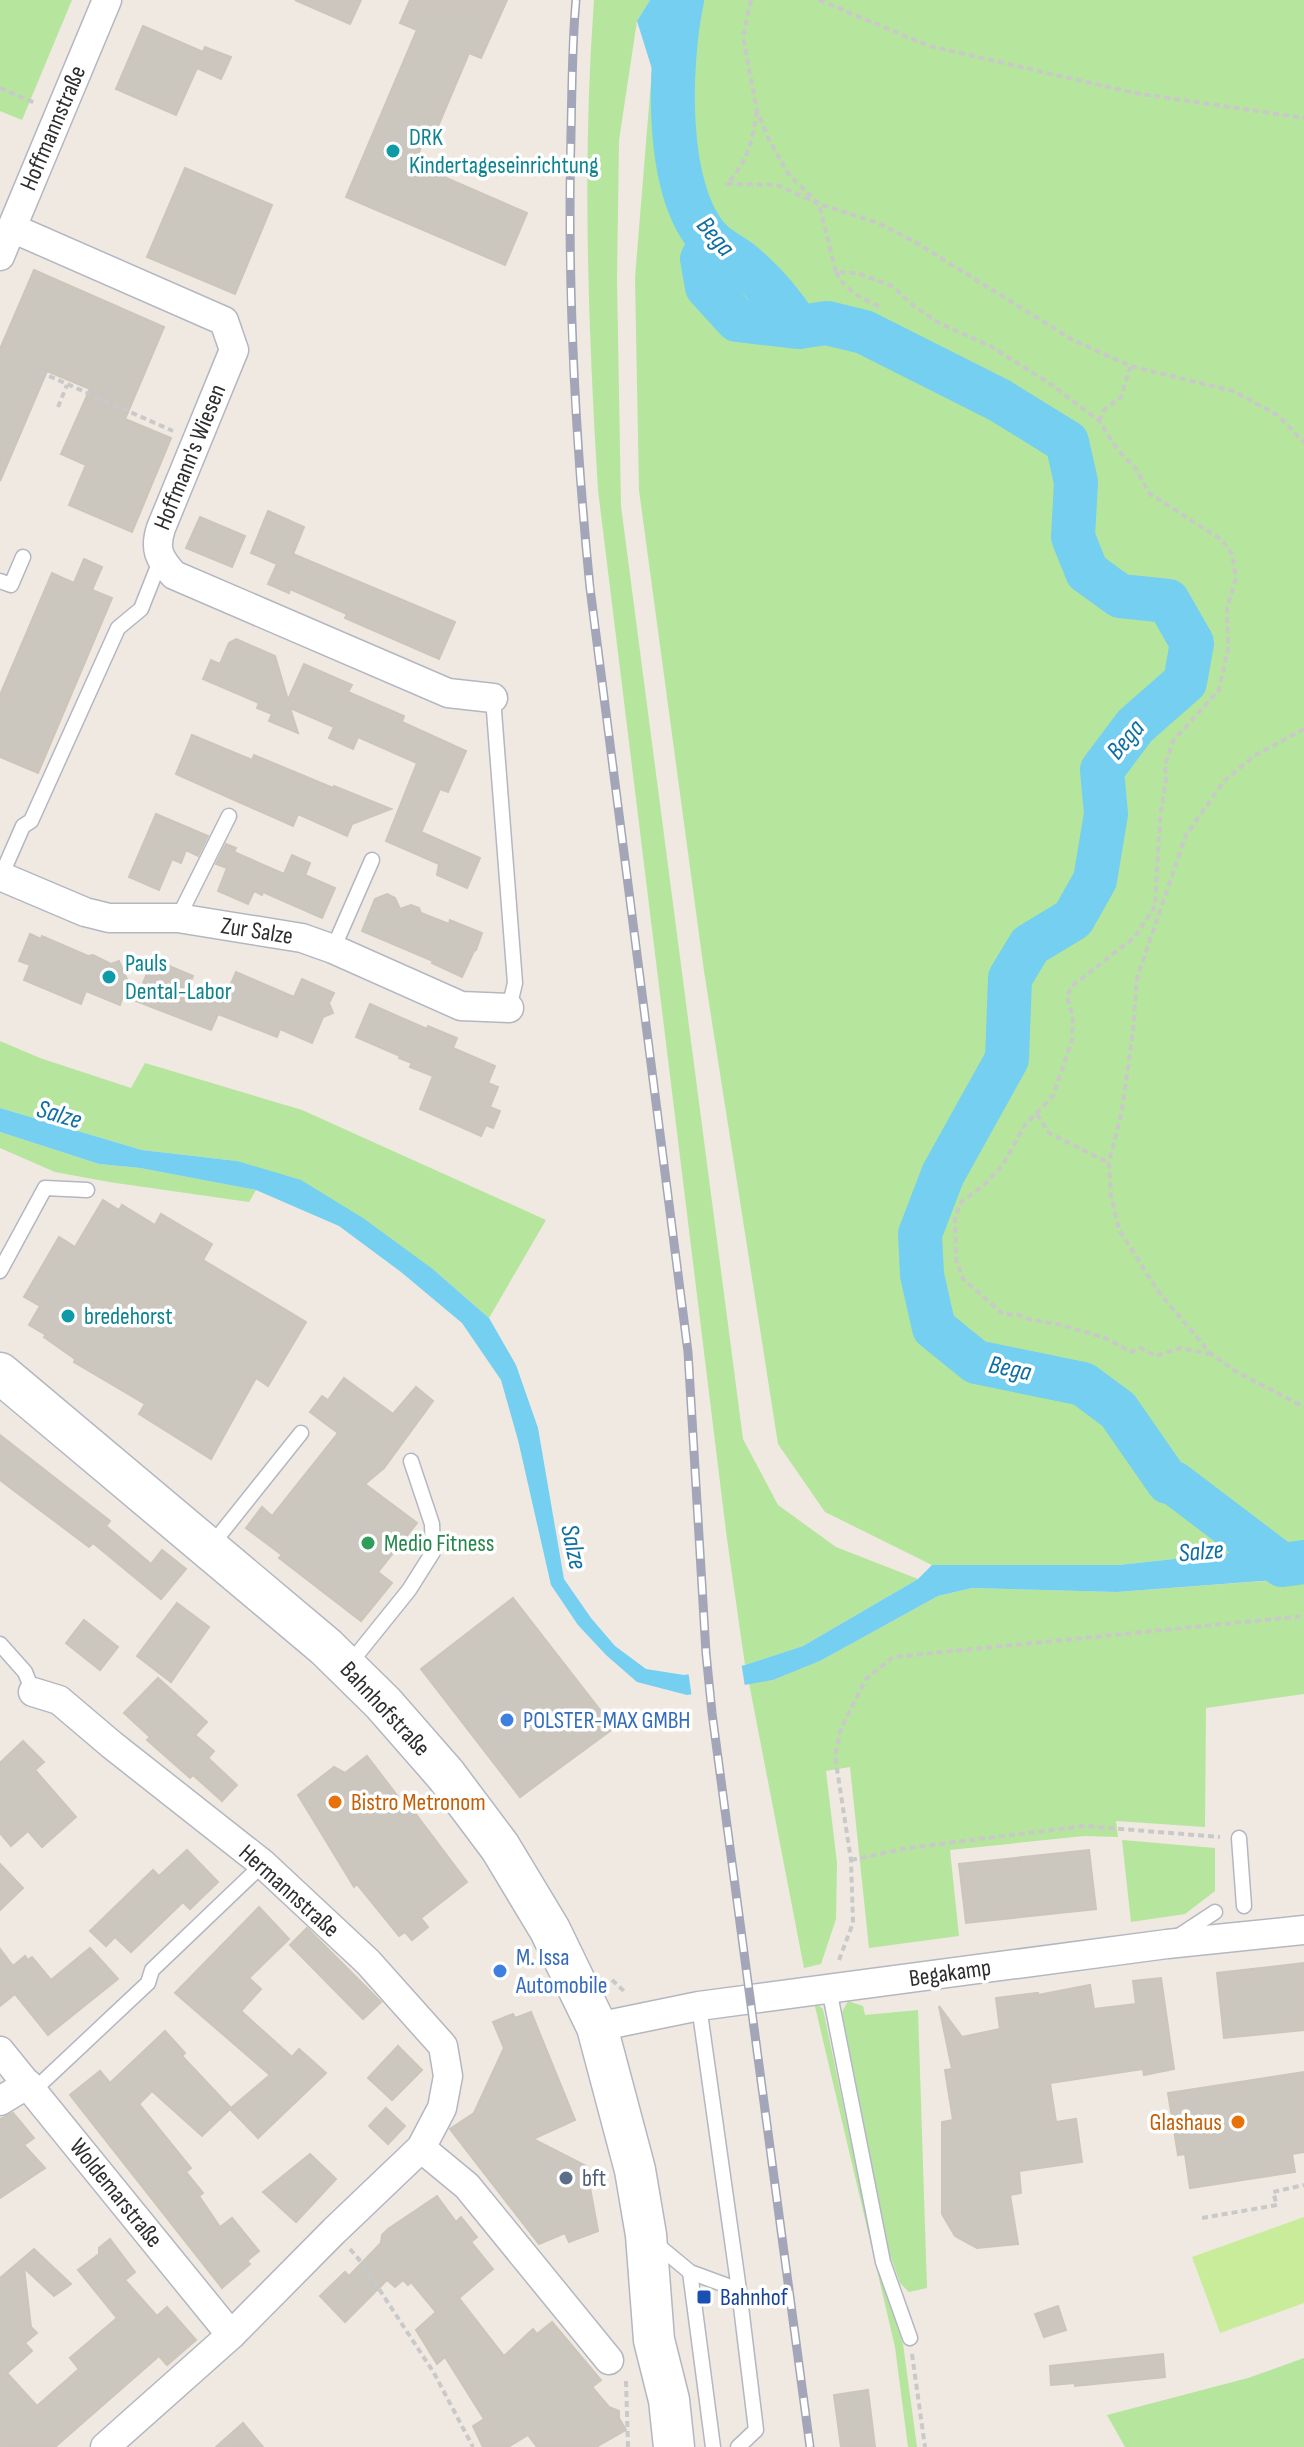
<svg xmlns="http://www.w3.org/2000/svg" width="1304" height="2447" font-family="'Sofia Sans Condensed',sans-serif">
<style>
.green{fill:#b6e59e}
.pitch{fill:#c9ec9a}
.water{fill:#75cff0}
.pier{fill:#efe9e1}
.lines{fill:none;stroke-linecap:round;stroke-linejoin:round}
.stream{stroke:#75cff0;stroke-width:7}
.river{stroke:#75cff0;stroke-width:44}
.building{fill:#cbc7bf;stroke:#cbc5ba;stroke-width:2}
.lane-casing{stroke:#b4b7c1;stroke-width:17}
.street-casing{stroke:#b4b7c1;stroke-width:31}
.secondary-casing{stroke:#b4b7c1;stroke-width:43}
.path{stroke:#c9c9c9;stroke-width:4;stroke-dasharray:6 4;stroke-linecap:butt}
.lane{stroke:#fff;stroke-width:14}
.street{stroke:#fff;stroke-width:28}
.secondary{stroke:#fff;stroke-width:40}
.rail-casing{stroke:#a3a6b8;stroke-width:9}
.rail{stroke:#fff;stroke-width:6;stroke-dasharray:18;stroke-linecap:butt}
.culture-dot{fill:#0f9aa8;stroke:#fff;stroke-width:3}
.leisure-dot{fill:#2e9e5b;stroke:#fff;stroke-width:3}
.shop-dot{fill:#3f7fe0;stroke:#fff;stroke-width:3}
.food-dot{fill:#e8710a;stroke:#fff;stroke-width:3}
.service-dot{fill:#5c6f8a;stroke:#fff;stroke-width:3}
.transit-dot{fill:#1a4fb4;stroke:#fff;stroke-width:3}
.labels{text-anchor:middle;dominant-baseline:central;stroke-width:7;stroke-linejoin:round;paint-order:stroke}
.street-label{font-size:24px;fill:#2e2e2e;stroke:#fff}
.culture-label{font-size:24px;fill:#0d838f;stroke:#fff;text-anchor:start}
.leisure-label{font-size:24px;fill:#27864d;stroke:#fff;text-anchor:start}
.shop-label{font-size:24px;fill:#366cbe;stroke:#fff;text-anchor:start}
.food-label{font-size:24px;fill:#c56008;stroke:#fff;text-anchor:start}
.service-label{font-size:24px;fill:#4e5e75;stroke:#fff;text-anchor:start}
.transit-label{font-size:24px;fill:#164399;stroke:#fff;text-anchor:start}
.water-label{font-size:26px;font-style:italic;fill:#0d6fa3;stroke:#fff}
</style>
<rect width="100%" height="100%" fill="#efe9e1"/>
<!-- green -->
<g class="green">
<polygon points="0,0 72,0 22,120 0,111"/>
<path d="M 594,0 L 650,0 L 637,21 L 619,140 L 617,280 L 621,506 L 743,1439 L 778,1505 L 836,1547 L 918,1579 L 803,1646 L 745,1665 L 727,1539 L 598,490 C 588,327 582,163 594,0 Z"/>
<polygon points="691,0 1304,0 1304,1545 1119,1565 932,1565 825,1512 778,1444 704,971 639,490 635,278 652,69 668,28"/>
<polygon points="0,1041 40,1058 131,1088 145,1063 302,1110 546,1220 489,1318 434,1270 237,1161 142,1150 0,1108"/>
<polygon points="0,1132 99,1164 140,1168 256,1190 249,1202 109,1182 55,1172 0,1148"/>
<polygon points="1304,1578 1304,1694 1206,1708 1205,1827 1116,1821 1118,1837 1084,1836 950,1850 959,1936 869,1948 850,1767 826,1771 837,1863 836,1919 821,1964 804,1968 749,1683 773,1680 820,1661 938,1596 972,1588 1117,1592"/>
<polygon points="1122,1840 1215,1848 1215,1891 1185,1914 1131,1922"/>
<polygon points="848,2001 863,2006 865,2015 918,2010 927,2288 909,2292 900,2283 890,2255 842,2012"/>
<polygon points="814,2002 823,2009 876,2262 903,2344 917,2447 908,2447 895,2347"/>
<polygon points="1304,2358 1304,2447 1125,2447 1107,2415 1248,2378"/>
</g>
<!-- pitch -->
<polygon class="pitch" points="1304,2217 1304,2303 1220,2333 1192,2257"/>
<!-- water -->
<g class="water">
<polygon points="650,0 691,0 668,28 652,69 637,21"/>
<polygon points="0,1108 142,1150 237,1161 301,1180 363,1218 434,1270 489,1318 516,1365 538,1428 564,1579 591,1618 615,1646 646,1669 684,1675 745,1665 803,1646 918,1579 932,1565 1119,1565 1247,1551 1290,1579 1117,1592 972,1588 938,1596 820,1661 773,1680 687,1695 637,1682 606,1655 578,1625 551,1585 518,1440 501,1380 462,1323 401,1272 339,1226 256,1190 140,1168 99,1164 0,1132"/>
</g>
<!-- pier -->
<polygon class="pier" points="741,1661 745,1687 692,1698 688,1670"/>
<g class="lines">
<!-- stream -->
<polyline class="stream" points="1264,1567 1282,1565"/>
<!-- river -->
<g class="river">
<path d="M 682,0 C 669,62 663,193 712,242 C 721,250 733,256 742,263 C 765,282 782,302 798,327 L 827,323 L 864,332 L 999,400 L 1067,442 L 1076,482 L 1073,537 L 1087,572 L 1120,596 L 1168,601 L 1192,643 L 1185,682 L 1135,726 L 1102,770 L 1106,814 L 1095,880 L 1073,919 L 1030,945 L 1010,978 L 1007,1059 L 943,1174 L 920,1234 L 922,1275 L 934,1328 L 976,1362 L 1083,1384 L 1118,1410 L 1168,1482 L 1174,1483 L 1282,1565 L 1304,1562"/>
<polyline points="711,241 702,259 707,287 737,320 798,327"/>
</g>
</g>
<!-- building -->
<g class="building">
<polygon points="295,0 361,0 350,24"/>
<polygon points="410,0 507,0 481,58 469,53 436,131 429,128 414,164 527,213 505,265 346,197 417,30 400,23"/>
<polygon points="143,26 203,52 205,47 231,57 221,79 197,68 176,115 116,89"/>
<polygon points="185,168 272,205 235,294 147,257"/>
<polygon points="34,270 164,327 125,419 171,438 132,532 69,505 86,465 61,454 90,389 47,371 0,481 0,349"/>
<polygon points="268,511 304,527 293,554 455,622 439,659 345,618 347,614 290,589 289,593 268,584 277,564 251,553"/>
<polygon points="200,517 245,536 232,567 186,548"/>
<polygon points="84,559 102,567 92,590 112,598 38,773 0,757 0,695 52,573 74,583"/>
<polygon points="236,639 275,656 288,700 304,664 352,685 348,692 404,716 402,722 466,751 448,792 440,789 421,832 480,858 467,888 437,875 439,864 386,841 417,763 358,737 353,749 329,738 334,727 290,708 298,733 269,721 272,714 257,708 259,703 203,679 211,660 220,664 229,643"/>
<polygon points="192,735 252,760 254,755 333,788 334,786 391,809 352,824 347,836 298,814 293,826 176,774"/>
<polygon points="156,814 208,836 198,856 186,850 181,863 172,859 159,890 129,877"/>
<polygon points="226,844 236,848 234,852 284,874 292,855 310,863 305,875 335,888 322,918 263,892 262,895 254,891 248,904 218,891 227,868 216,864"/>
<polygon points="387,894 395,898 400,909 411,905 419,908 421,913 449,924 450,920 482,933 476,950 474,951 462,977 432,963 433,961 362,931 375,899"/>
<polygon points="30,934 41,939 42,936 88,956 93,955 111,964 119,961 136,1000 153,959 193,976 189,985 224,1000 236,972 294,997 302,979 334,993 329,1003 333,1013 323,1017 312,1043 280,1029 277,1037 218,1014 211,1030 123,996 120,1005 86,991 81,1004 24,980 30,965 19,961"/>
<polygon points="370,1004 427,1029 428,1026 457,1038 453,1048 495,1066 488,1083 498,1087 490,1107 500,1111 493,1128 486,1125 481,1136 420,1109 433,1076 410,1067 412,1063 399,1058 400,1056 356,1037"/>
<polygon points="103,1200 119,1210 122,1205 155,1225 161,1214 212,1244 203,1260 306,1322 268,1386 256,1378 211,1459 139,1414 145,1404 74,1362 75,1359 44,1337 46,1335 29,1325 40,1306 24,1297 59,1237 75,1247"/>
<polygon points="344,1378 393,1414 416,1387 433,1401 384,1468 365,1484 417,1523 378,1572 392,1583 361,1621 279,1558 282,1555 246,1528 262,1507 272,1516 338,1433 310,1412 322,1396 328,1400"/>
<polygon points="0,1435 110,1521 106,1526 151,1564 162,1550 186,1569 161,1599 93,1543 89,1547 0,1480"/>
<polygon points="513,1598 614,1728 520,1797 421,1669"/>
<polygon points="177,1603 209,1627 171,1682 137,1656"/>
<polygon points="84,1620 118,1647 100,1670 66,1643"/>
<polygon points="158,1678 207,1722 195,1735 214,1751 208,1758 237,1785 222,1801 193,1775 190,1778 147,1740 150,1737 124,1713"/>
<polygon points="23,1741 44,1762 35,1770 76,1817 42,1847 28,1831 11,1846 0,1833 0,1763"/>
<polygon points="367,1756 406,1807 409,1805 467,1882 421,1918 428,1927 412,1940 405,1932 399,1936 357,1884 354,1887 298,1795 334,1767 345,1773"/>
<polygon points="187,1850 218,1882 190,1909 183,1902 131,1952 115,1937 106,1946 90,1931 153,1870 159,1876"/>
<polygon points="1089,1850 1096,1909 966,1923 959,1864"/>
<polygon points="0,1864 23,1888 0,1910"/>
<polygon points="259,1907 289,1939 249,1978 261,1989 241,2011 292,2057 299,2049 326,2073 258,2138 230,2109 202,2136 152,2091 139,2104 191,2168 186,2172 203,2193 199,2196 220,2227 232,2218 259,2251 247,2261 250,2264 222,2288 70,2095 100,2071 110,2083 165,2031 185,2053 182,2056 231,2108 270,2075 175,1993"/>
<polygon points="307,1928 381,2002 363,2019 290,1945"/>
<polygon points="90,1948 118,1979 48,2035 15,1994 0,2006 0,1949 13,1966 25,1956 28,1960 32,1957 51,1980"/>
<polygon points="1304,1963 1304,2030 1224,2038 1217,1973"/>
<polygon points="1161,1978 1174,2069 1144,2075 1143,2069 1050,2083 1056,2122 1076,2119 1082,2162 1019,2171 1021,2193 1010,2195 1018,2244 977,2248 955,2236 942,2214 942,2122 953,2120 945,2070 952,2069 939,2006 962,2037 1000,2029 996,1998 1038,1993 1038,1995 1090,1985 1094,2009 1136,2004 1133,1981"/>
<polygon points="531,2012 575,2120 533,2139 586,2166 598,2231 569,2242 565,2233 539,2244 450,2129 474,2113 504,2048 493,2022 513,2014 515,2018"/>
<polygon points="398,2046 422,2070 392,2100 368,2078"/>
<polygon points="1304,2072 1304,2152 1292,2154 1295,2172 1190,2188 1185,2154 1178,2155 1168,2093"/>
<polygon points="386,2108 405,2126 388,2144 369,2126"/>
<polygon points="13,2113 34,2138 24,2145 45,2168 0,2198 0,2119"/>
<polygon points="310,2154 336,2179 296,2222 263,2192"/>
<polygon points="437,2196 456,2222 461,2217 477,2237 471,2242 493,2269 459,2298 504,2356 533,2329 537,2334 552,2322 601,2380 592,2387 609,2407 619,2411 619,2418 626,2430 596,2447 537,2447 528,2435 508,2447 483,2447 473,2426 484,2419 445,2357 437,2364 416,2330 436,2312 411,2282 408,2285 403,2280 395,2287 387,2280 345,2322 320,2296 345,2272 349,2276 381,2243 382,2235 388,2229"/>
<polygon points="110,2239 135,2272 125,2280 157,2316 167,2307 196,2340 167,2365 159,2356 55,2447 0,2447 0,2278 34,2249 71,2284 54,2296 24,2268 31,2327 37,2333 25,2343 32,2351 7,2373 37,2406 79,2369 70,2358 117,2318 78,2270 99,2254 99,2248"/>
<polygon points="1058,2306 1066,2330 1044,2337 1035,2314"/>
<polygon points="1163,2354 1165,2377 1075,2386 1075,2383 1051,2385 1050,2366"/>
<polygon points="868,2390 875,2447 841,2447 834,2395"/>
<polygon points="243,2423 263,2447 216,2447"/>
</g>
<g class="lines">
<!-- lane casing -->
<g class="lane-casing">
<g id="lane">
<polyline points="0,581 11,585 23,557"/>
<polyline points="493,698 515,983 509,1008"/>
<polyline points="1,876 23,826 31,821 118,628 141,609 160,561"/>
<polyline points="178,918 229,816"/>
<polyline points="333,949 372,860"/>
<polyline points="0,1271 45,1188 87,1190"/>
<polyline points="210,1547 301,1433"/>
<polyline points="0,1644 25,1672 33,1692"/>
<polyline points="347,1667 409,1590 433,1552 432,1524 411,1461"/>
<polyline points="1239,1838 1244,1906"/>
<polyline points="1177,1937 1215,1912"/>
<polyline points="829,1989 883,2262 910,2338"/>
<polyline points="699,2006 739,2290"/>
<polyline points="33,2091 148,1983 152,1970 263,1864"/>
<polyline points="655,2243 690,2272 739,2290 756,2430 738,2447"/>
<polyline points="690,2272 713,2447"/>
</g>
</g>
<!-- street casing -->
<g class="street-casing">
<g id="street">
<path d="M 12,228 L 224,321 L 234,350 L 161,528 C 154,549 159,559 174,575 L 448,693 L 493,698"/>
<polyline points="0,256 107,0"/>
<polyline points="0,876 85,912 109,918 178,918 302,938 333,949 461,1006 509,1008"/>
<polyline points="33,1692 59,1700 112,1745 263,1864 368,1962 443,2046 448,2076 442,2108 421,2148 334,2231 231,2335 105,2447"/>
<polyline points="597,2027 699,2006 1167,1944 1304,1930"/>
<polyline points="0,2051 231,2335"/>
<polyline points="0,2101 28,2084"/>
<polyline points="421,2148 467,2186 609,2360"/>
</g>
</g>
<!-- secondary casing -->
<g class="secondary-casing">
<polyline id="secondary" points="0,1373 326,1647 383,1703 446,1775 500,1847 550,1930 597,2027 635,2170 646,2235 654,2340 669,2400 674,2447"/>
</g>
<!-- path -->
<g class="path">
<polyline points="751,0 743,37 757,111 769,140 789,175 819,204 878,223 915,242 1073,340 1130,366 1233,391 1279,416 1304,443"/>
<polyline points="819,0 929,46 1135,93 1304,118"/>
<polyline points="0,88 35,103"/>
<path d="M 757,111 C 753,140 747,162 727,184 L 777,185 L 819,204 L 836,272 L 857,273 L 892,286 L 914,306 L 939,323 L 992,347 L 1052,385 L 1099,421 L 1118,450 L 1136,469 L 1150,494 L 1222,540 L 1232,554 L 1236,578 L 1227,608 L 1228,648 L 1219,690 L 1173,741 L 1165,765 L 1166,780 L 1160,817 L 1155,906"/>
<path d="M 836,272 C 845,291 862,298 880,307"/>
<polyline points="40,372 173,431"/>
<polyline points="58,407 67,385"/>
<polyline points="1099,421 1104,410 1121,397 1130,367"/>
<polyline points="1304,729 1254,756 1224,781 1186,835 1137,978 1133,1031 1122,1110 1109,1163 1111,1196 1119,1230 1158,1291 1211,1354 1235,1371 1304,1407"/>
<polyline points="1155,906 1135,937 1072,986 1067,996 1073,1017 1072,1040 1053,1096 1025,1125 1002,1166 984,1185 961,1202 955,1219 956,1259 963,1279 1003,1314 1019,1315 1028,1319 1062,1325 1105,1338 1131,1352 1140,1348 1156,1356 1181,1348 1209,1354"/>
<polyline points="1037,1114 1049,1133 1109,1163"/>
<polyline points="851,1860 908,1848 1084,1826 1220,1837"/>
<polyline points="839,1960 853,1923 851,1860 835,1756 841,1728 866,1679 893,1657 1304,1616"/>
<polyline points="612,1980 626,1993"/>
<polyline points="1202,2218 1277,2205 1273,2192 1304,2185"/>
<polyline points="350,2249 362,2263 434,2373 473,2447"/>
<polyline points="912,2354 925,2447"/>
<polyline points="626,2381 628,2447"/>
</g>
<!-- lane -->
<use href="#lane" class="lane"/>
<!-- street -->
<use href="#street" class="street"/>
<!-- secondary -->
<use href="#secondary" class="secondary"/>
<!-- rail casing -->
<g class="rail-casing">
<path id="rail" d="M 576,0 C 572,44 572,89 571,133 C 567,286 575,436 590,588 L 688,1352 L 706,1653 L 712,1713 L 810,2447"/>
</g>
<!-- rail -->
<use href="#rail" class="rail"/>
</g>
<!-- markers -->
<g class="culture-dot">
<circle cx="393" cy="151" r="8"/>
<circle cx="109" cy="977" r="8"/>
<circle cx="68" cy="1316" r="8"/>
</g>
<circle class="leisure-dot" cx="368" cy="1543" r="8"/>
<g class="shop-dot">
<circle cx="507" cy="1720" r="8"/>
<circle cx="500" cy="1971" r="8"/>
</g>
<g class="food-dot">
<circle cx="335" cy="1802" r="8"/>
<circle cx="1238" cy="2122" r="8"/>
</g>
<circle class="service-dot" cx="566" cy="2178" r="8"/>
<rect class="transit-dot" x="696" y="2289" width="16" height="16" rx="4"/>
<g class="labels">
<!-- street labels -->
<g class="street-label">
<text transform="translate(53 128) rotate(-67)">Hoffmannstraße</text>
<text transform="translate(190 457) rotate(-68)">Hoffmann's Wiesen</text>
<text transform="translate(257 931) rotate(9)">Zur Salze</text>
<text transform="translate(385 1709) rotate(47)">Bahnhofstraße</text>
<text transform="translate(289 1891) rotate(42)">Hermannstraße</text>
<text transform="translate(950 1973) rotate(-8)">Begakamp</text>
<text transform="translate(116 2193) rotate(51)">Woldemarstraße</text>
</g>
<!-- culture labels -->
<g class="culture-label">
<text x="409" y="137">DRK<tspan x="409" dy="28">Kindertageseinrichtung</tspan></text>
<text x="125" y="963">Pauls<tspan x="125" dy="28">Dental-Labor</tspan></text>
<text x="84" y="1316">bredehorst</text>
</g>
<!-- leisure labels -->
<g class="leisure-label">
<text x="384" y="1543">Medio Fitness</text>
</g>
<!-- shop labels -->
<g class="shop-label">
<text x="523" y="1720">POLSTER-MAX GMBH</text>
<text x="516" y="1957">M. Issa<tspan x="516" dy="28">Automobile</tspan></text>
</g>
<!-- food labels -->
<g class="food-label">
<text x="351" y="1802">Bistro Metronom</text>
<text x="1222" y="2122" text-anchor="end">Glashaus</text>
</g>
<!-- service labels -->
<g class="service-label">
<text x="582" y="2178">bft</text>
</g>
<!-- transit labels -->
<g class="transit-label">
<text x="720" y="2297">Bahnhof</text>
</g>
<!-- water labels -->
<g class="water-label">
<text transform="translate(715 237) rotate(49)">Bega</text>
<text transform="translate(1126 740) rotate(-50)">Bega</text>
<text transform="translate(59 1115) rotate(16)">Salze</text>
<text transform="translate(1010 1369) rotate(12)">Bega</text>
<text transform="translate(573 1547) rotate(78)">Salze</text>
<text transform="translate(1201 1552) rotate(-5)">Salze</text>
</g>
</g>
</svg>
